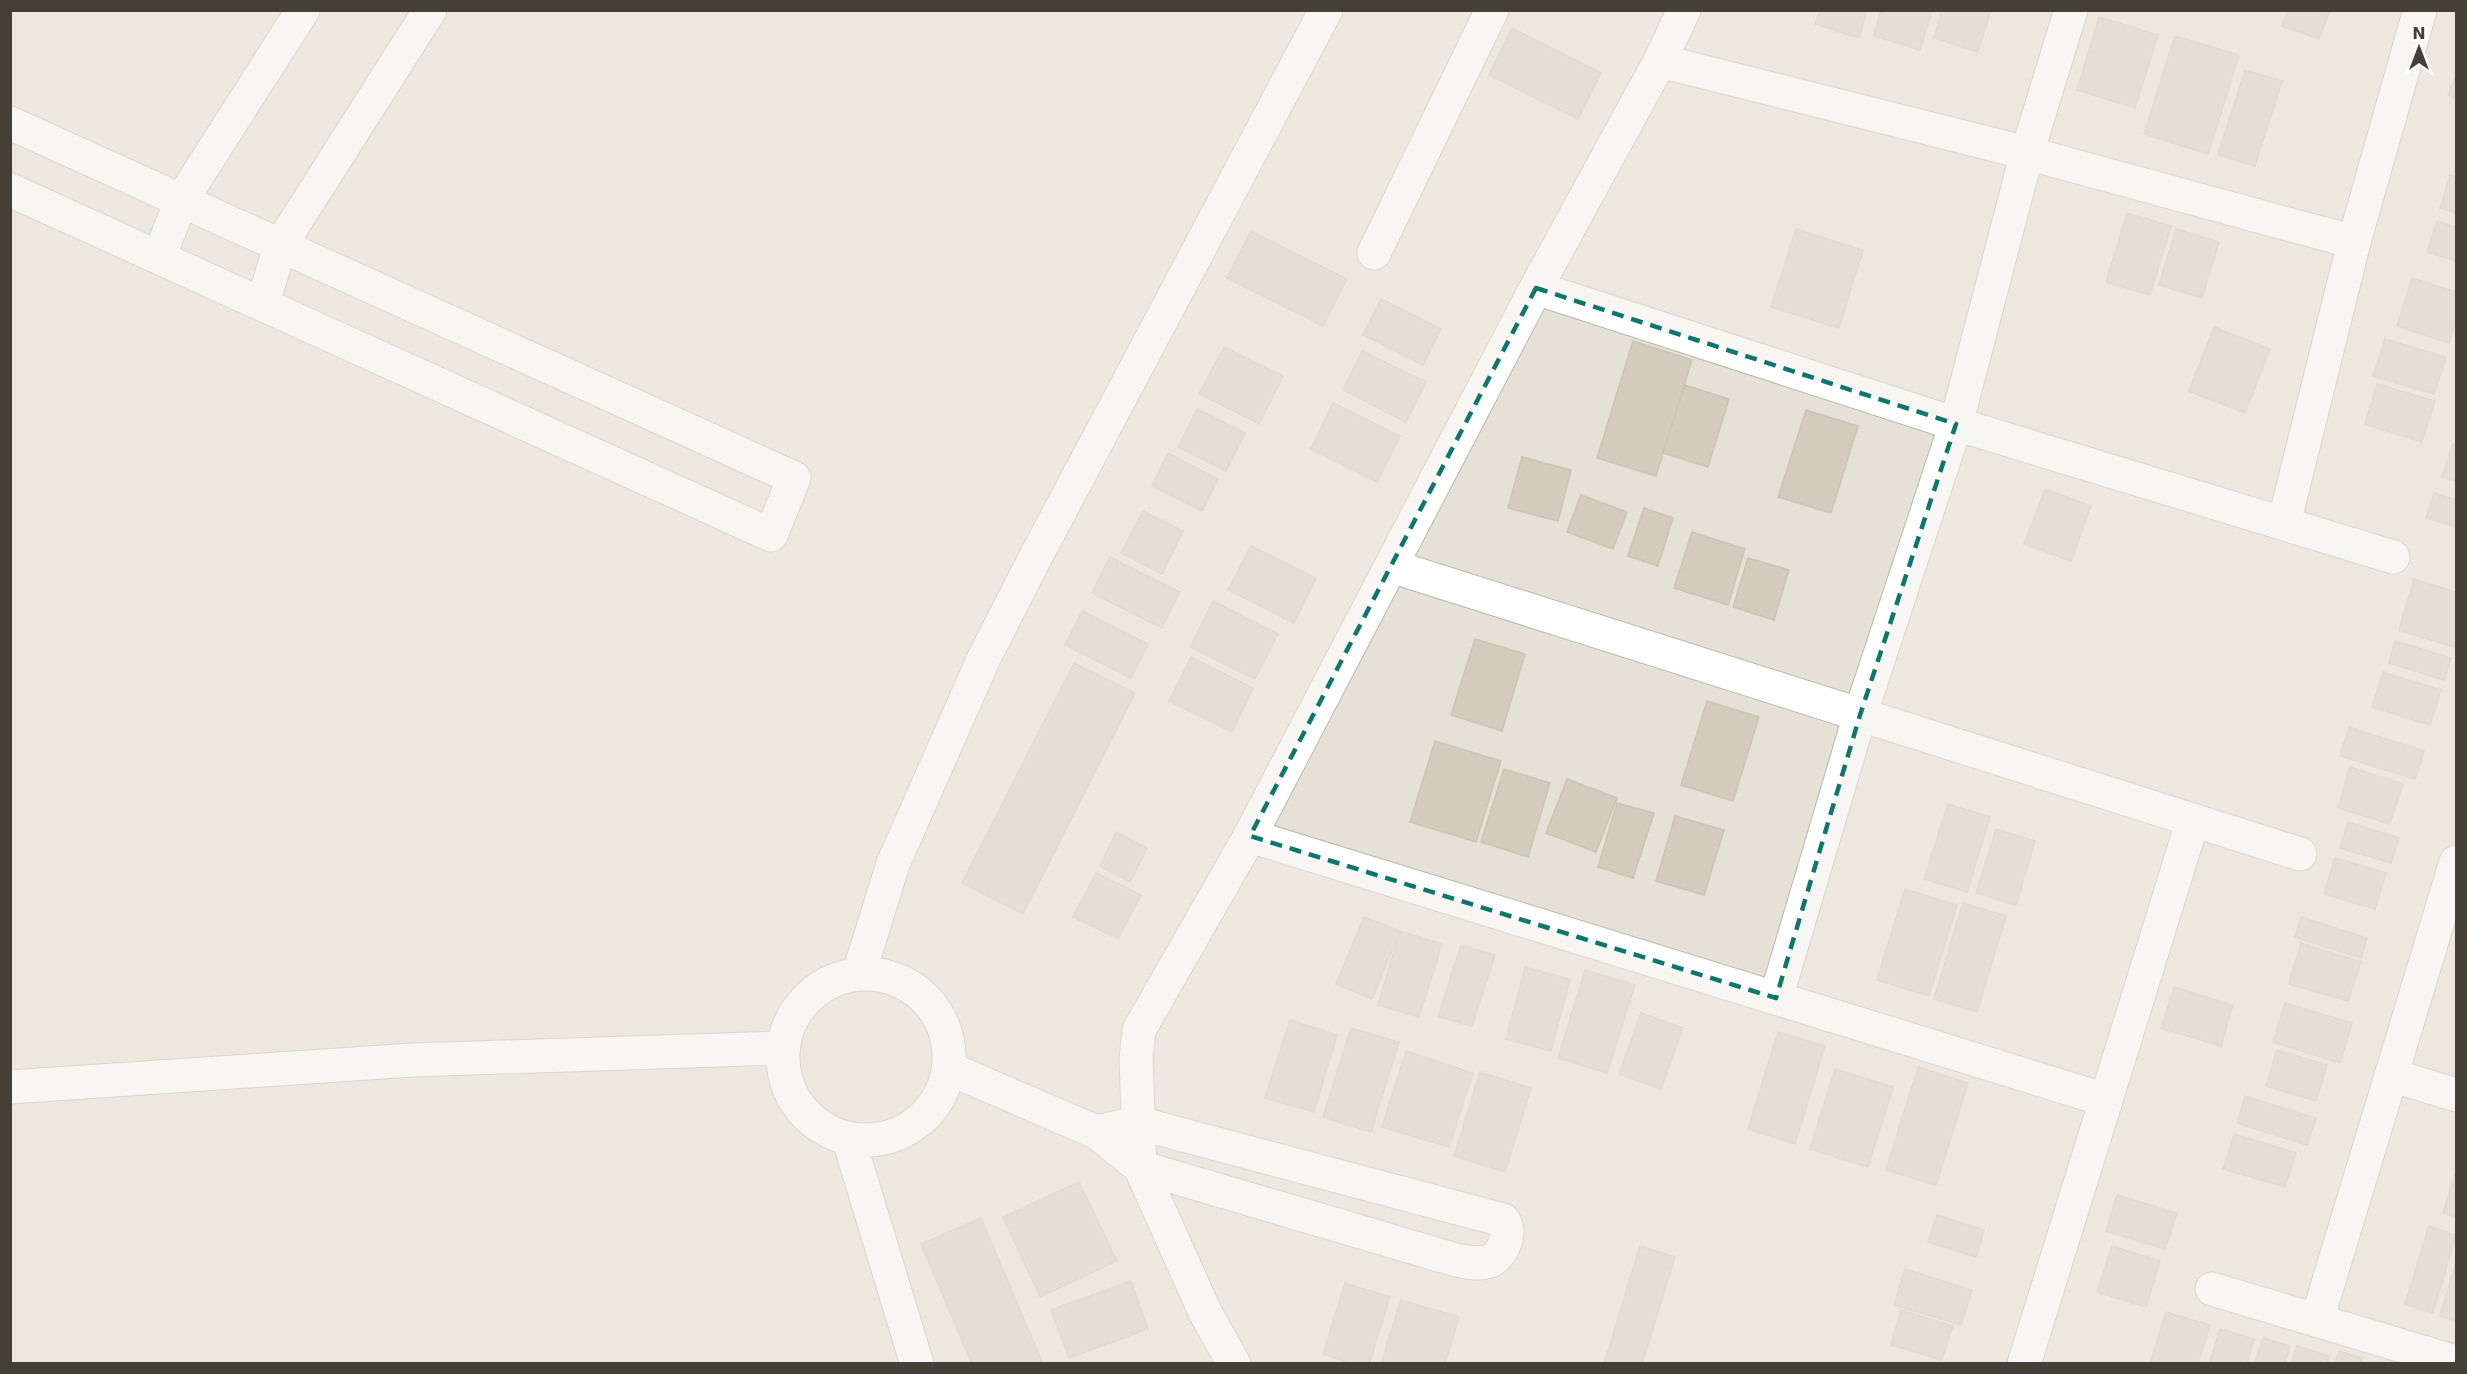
<svg xmlns="http://www.w3.org/2000/svg" width="2467" height="1374" font-family="'DejaVu Sans',sans-serif">
<style>
.residential{fill:#e5e1d6}
.building{fill:#d2cbbe;stroke:#ccc3b2;stroke-width:1.5}
.lines{fill:none;stroke-linecap:round;stroke-linejoin:round}
.minor-casing{stroke:#bcb7ab;stroke-width:35}
.minor{stroke:#fff;stroke-width:33}
.marked{fill:none;stroke:#0f766e;stroke-width:4.5;stroke-dasharray:12 8;stroke-linejoin:round}
</style>
<rect width="100%" height="100%" fill="#f2efe8"/>
<!-- residential -->
<polygon class="residential" points="10,11 2456,11 2456,1363 11,1363"/>
<!-- building -->
<g class="building">
<polygon points="1820,10 1867,10 1859,38 1815,24"/>
<polygon points="1881,10 1932,10 1920,50 1874,36"/>
<polygon points="1942,10 1991,10 1978,52 1934,38"/>
<polygon points="2288,10 2330,10 2319,39 2282,26"/>
<polygon points="2099,17 2158,35 2135,108 2077,90"/>
<polygon points="1512,28 1601,73 1578,119 1489,75"/>
<polygon points="2175,36 2239,55 2208,154 2144,134"/>
<polygon points="2245,70 2282,81 2255,166 2218,155"/>
<polygon points="2456,76 2456,99 2448,95"/>
<polygon points="2450,175 2456,177 2456,213 2440,208"/>
<polygon points="2127,213 2171,226 2150,295 2106,282"/>
<polygon points="2437,221 2456,227 2456,261 2427,252"/>
<polygon points="1796,229 1863,250 1839,328 1771,307"/>
<polygon points="2176,229 2219,242 2202,298 2159,285"/>
<polygon points="1251,231 1347,279 1323,326 1227,278"/>
<polygon points="2412,278 2456,292 2456,320 2449,343 2397,326"/>
<polygon points="1381,299 1441,329 1423,365 1363,335"/>
<polygon points="2214,327 2270,349 2245,413 2189,391"/>
<polygon points="2385,339 2446,357 2434,394 2373,376"/>
<polygon points="1633,341 1692,360 1656,476 1597,458"/>
<polygon points="1224,347 1283,376 1259,424 1199,394"/>
<polygon points="1362,351 1426,382 1406,422 1343,390"/>
<polygon points="2377,384 2435,401 2422,442 2365,424"/>
<polygon points="1685,385 1729,399 1708,467 1663,453"/>
<polygon points="1333,403 1400,436 1377,482 1311,449"/>
<polygon points="1197,409 1245,433 1226,471 1178,447"/>
<polygon points="1806,410 1858,426 1831,513 1778,497"/>
<polygon points="2453,444 2456,445 2456,481 2442,477"/>
<polygon points="1168,453 1218,479 1202,511 1152,486"/>
<polygon points="1522,457 1571,470 1558,521 1508,508"/>
<polygon points="2045,489 2091,506 2071,561 2024,544"/>
<polygon points="2434,493 2456,500 2456,527 2426,518"/>
<polygon points="1581,495 1627,512 1613,549 1567,532"/>
<polygon points="1644,508 1673,518 1658,566 1628,556"/>
<polygon points="1143,511 1183,531 1162,574 1121,553"/>
<polygon points="1692,532 1745,549 1728,605 1674,588"/>
<polygon points="1251,546 1316,578 1294,623 1228,590"/>
<polygon points="1110,557 1180,592 1162,628 1092,593"/>
<polygon points="1748,558 1789,570 1774,620 1733,607"/>
<polygon points="2414,579 2456,592 2456,648 2399,630"/>
<polygon points="1213,601 1278,634 1255,679 1190,647"/>
<polygon points="1082,611 1148,644 1131,678 1065,645"/>
<polygon points="1475,639 1525,654 1502,731 1451,715"/>
<polygon points="2395,641 2451,658 2444,680 2389,663"/>
<polygon points="1191,657 1253,688 1232,732 1169,701"/>
<polygon points="1074,663 1135,693 1023,914 962,883"/>
<polygon points="2383,672 2441,690 2430,725 2372,707"/>
<polygon points="1707,701 1759,717 1733,801 1681,785"/>
<polygon points="2349,727 2424,751 2415,779 2340,756"/>
<polygon points="1435,741 1501,761 1476,842 1410,822"/>
<polygon points="2350,767 2403,784 2390,824 2338,808"/>
<polygon points="1504,769 1550,783 1528,857 1481,842"/>
<polygon points="1567,779 1617,798 1596,852 1546,833"/>
<polygon points="1617,803 1654,813 1633,878 1598,867"/>
<polygon points="1948,804 1990,817 1967,892 1924,879"/>
<polygon points="1675,816 1724,830 1704,895 1656,881"/>
<polygon points="2348,822 2399,838 2391,863 2340,848"/>
<polygon points="1996,829 2035,841 2016,905 1976,893"/>
<polygon points="1116,832 1147,848 1130,882 1100,866"/>
<polygon points="2335,858 2386,873 2375,909 2324,894"/>
<polygon points="1096,873 1141,895 1118,939 1073,917"/>
<polygon points="1905,889 1957,905 1929,996 1877,980"/>
<polygon points="1963,903 2006,916 1977,1012 1934,999"/>
<polygon points="1364,917 1400,931 1372,999 1336,984"/>
<polygon points="2301,917 2367,938 2361,958 2295,937"/>
<polygon points="1400,931 1442,944 1419,1017 1378,1005"/>
<polygon points="2301,943 2361,962 2348,1001 2289,984"/>
<polygon points="1461,945 1495,955 1472,1026 1438,1017"/>
<polygon points="1525,967 1570,979 1551,1051 1506,1039"/>
<polygon points="1585,970 1635,985 1607,1073 1558,1058"/>
<polygon points="2174,987 2233,1005 2221,1046 2161,1028"/>
<polygon points="2285,1003 2352,1023 2340,1063 2273,1042"/>
<polygon points="1641,1013 1683,1028 1661,1089 1619,1074"/>
<polygon points="1290,1020 1337,1035 1314,1112 1265,1098"/>
<polygon points="1351,1028 1399,1042 1371,1132 1323,1117"/>
<polygon points="1778,1032 1825,1046 1795,1144 1748,1129"/>
<polygon points="2277,1050 2327,1065 2316,1101 2266,1086"/>
<polygon points="1406,1051 1473,1073 1449,1147 1382,1127"/>
<polygon points="1918,1067 1968,1083 1936,1185 1886,1170"/>
<polygon points="1835,1069 1893,1087 1868,1167 1810,1149"/>
<polygon points="1480,1072 1531,1088 1505,1172 1454,1156"/>
<polygon points="2245,1096 2316,1118 2307,1145 2237,1123"/>
<polygon points="2234,1134 2296,1153 2285,1187 2223,1169"/>
<polygon points="2456,1171 2456,1217 2443,1213"/>
<polygon points="1079,1182 1117,1261 1040,1297 1003,1217"/>
<polygon points="2117,1195 2177,1213 2165,1249 2106,1231"/>
<polygon points="1937,1215 1984,1230 1976,1257 1928,1242"/>
<polygon points="981,1218 1043,1364 972,1364 921,1244"/>
<polygon points="2429,1226 2456,1235 2433,1313 2405,1304"/>
<polygon points="1640,1246 1675,1257 1642,1364 1604,1364"/>
<polygon points="2112,1246 2160,1261 2146,1307 2097,1292"/>
<polygon points="2456,1263 2456,1321 2440,1316"/>
<polygon points="1905,1269 1972,1290 1961,1325 1894,1305"/>
<polygon points="1131,1281 1148,1329 1069,1358 1051,1310"/>
<polygon points="1345,1283 1390,1297 1369,1364 1352,1364 1323,1354"/>
<polygon points="1401,1300 1459,1317 1445,1364 1381,1364"/>
<polygon points="1901,1310 1953,1326 1942,1360 1891,1345"/>
<polygon points="2166,1312 2210,1325 2198,1364 2150,1364"/>
<polygon points="2220,1329 2254,1339 2247,1364 2209,1364"/>
<polygon points="2263,1338 2290,1346 2285,1364 2254,1364"/>
<polygon points="2297,1346 2329,1356 2327,1364 2291,1364"/>
<polygon points="2339,1351 2362,1358 2361,1364 2335,1364"/>
</g>
<g class="lines">
<!-- minor casing -->
<g class="minor-casing">
<g id="minor">
<polyline points="1660,61 2027,153 2354,242"/>
<polyline points="10,123 794,478 771,535 10,190"/>
<polyline points="1374,253 1492,10"/>
<polyline points="159,257 181,201 303,10"/>
<polyline points="1536,288 1956,424 2393,557"/>
<polyline points="263,304 280,246 430,10"/>
<polyline points="2284,523 2354,242 2420,10"/>
<polyline points="1391,566 2300,854"/>
<polyline points="1250,836 2106,1100"/>
<polyline points="859,973 893,864 984,658 1034,560 1326,10"/>
<circle cx="866" cy="1057" r="83"/>
<polyline points="1776,998 1860,715 1956,424 2027,153 2071,10"/>
<path d="M 950,1069 L 1096,1132 L 1140,1167 L 1456,1260 C 1468,1262 1479,1265 1490,1261 C 1503,1255 1513,1231 1503,1220 L 1138,1123 L 1096,1132"/>
<polyline points="2391,1075 2456,1095"/>
<polyline points="10,1087 413,1060 781,1048"/>
<polyline points="849,1140 917,1364"/>
<polyline points="2212,1289 2456,1362"/>
<polyline points="2317,1320 2456,862"/>
<polyline points="1234,1364 1205,1312 1140,1167 1136,1059 1139,1030 1250,836 1536,288 1660,61 1684,10"/>
<polyline points="2024,1364 2193,820"/>
</g>
</g>
<!-- minor -->
<use href="#minor" class="minor"/>
</g>
<!-- marked area -->
<path d="M0 0H2467V1374H0ZM 1536,288 L 1956,424 L 1860,715 L 1776,998 L 1250,836 Z" fill="#f2efe8" fill-opacity=".55" fill-rule="evenodd"/>
<path class="marked" d="M 1536,288 L 1956,424 L 1860,715 L 1776,998 L 1250,836 Z"/>
<!-- border -->
<rect width="2467" height="1374" fill="none" stroke="#444037" stroke-width="24"/>
<!-- north arrow -->
<g transform="translate(2419 48)" stroke="#ffffff" stroke-width="4.5" paint-order="stroke">
<path d="M0-4.5L10 22L0 15L-10 22Z" fill="#444037"/>
<text y="-9" font-size="16" font-weight="bold" text-anchor="middle" fill="#444037">N</text>
</g>
</svg>
